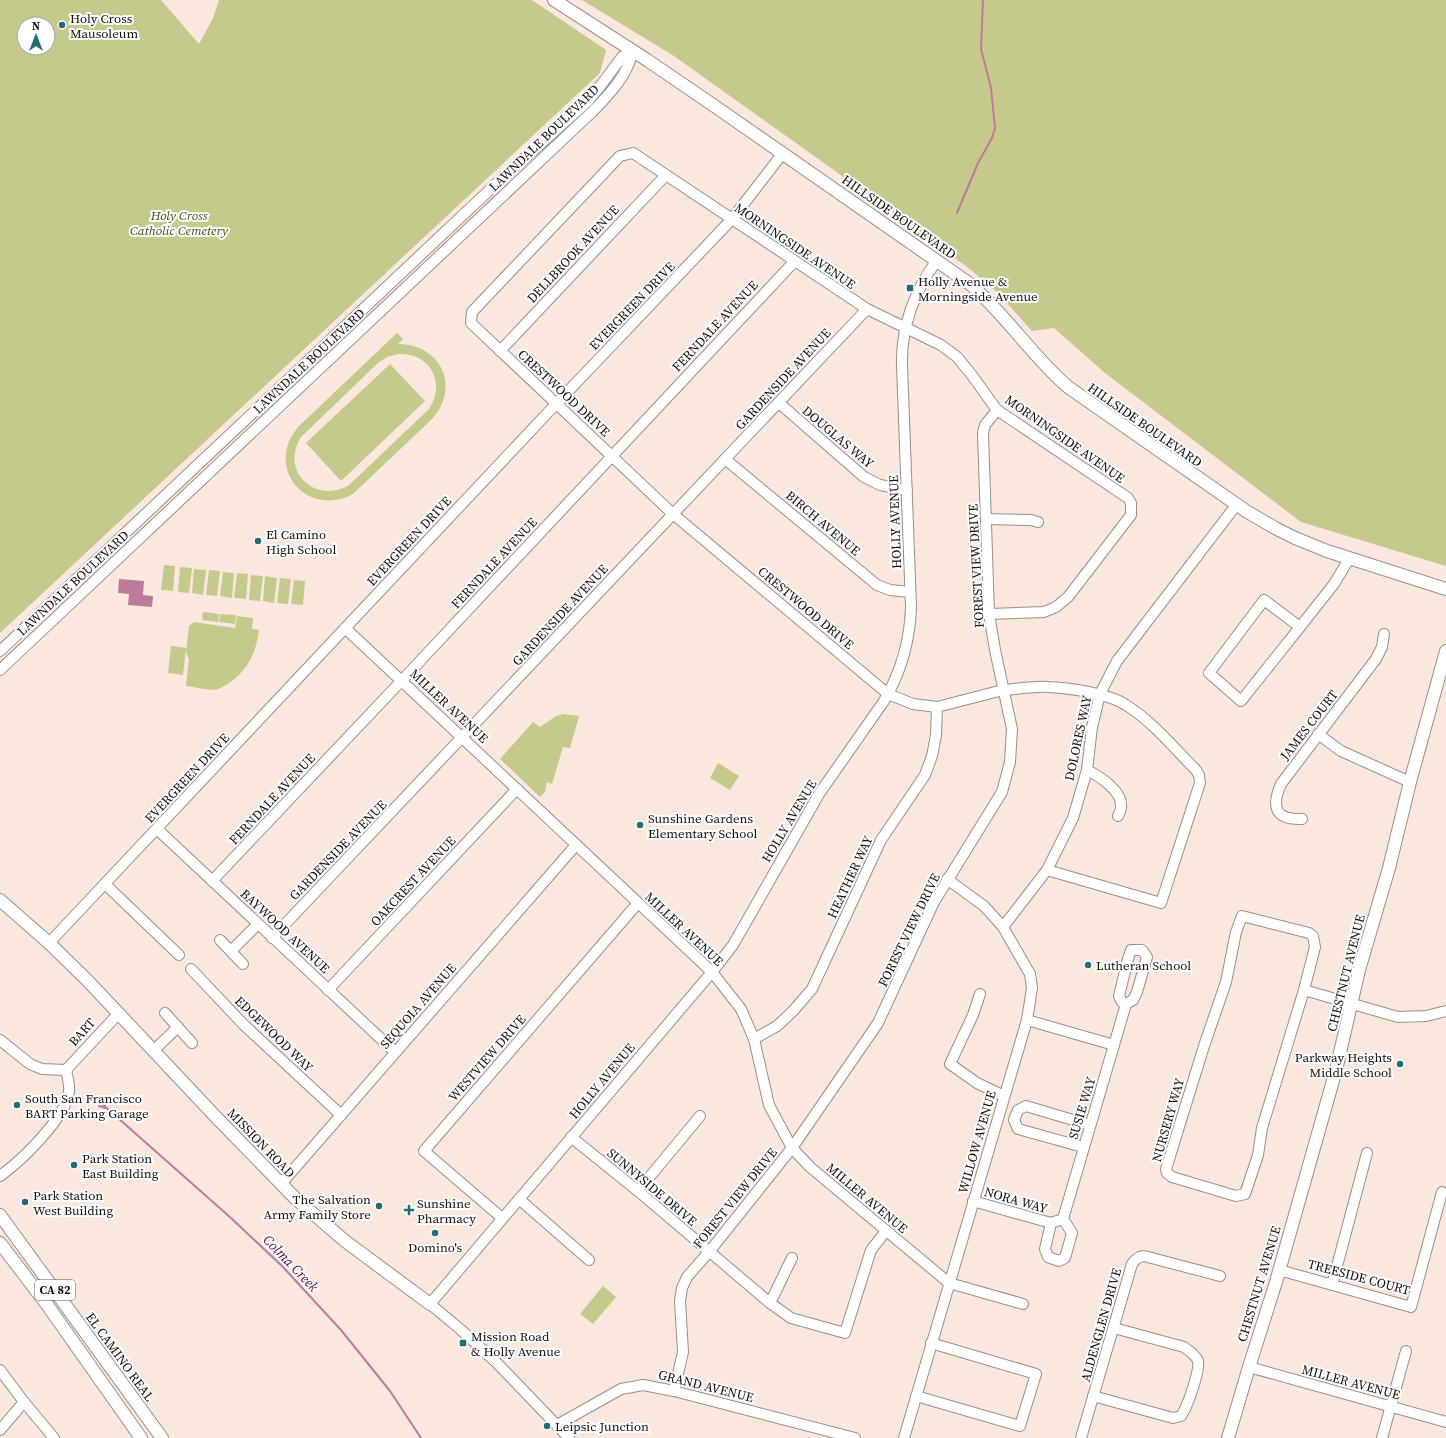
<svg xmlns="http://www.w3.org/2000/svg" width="1446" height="1438" font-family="'Source Serif 4',serif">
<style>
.green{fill:#c4ca8b;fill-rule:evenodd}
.water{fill:#be7a9a}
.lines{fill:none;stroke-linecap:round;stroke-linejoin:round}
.stream{stroke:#be7a9a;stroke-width:2}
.minor-casing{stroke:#9d8d84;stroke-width:12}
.major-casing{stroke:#9d8d84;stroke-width:14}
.minor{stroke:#fff;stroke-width:10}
.major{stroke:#fff;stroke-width:12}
.poi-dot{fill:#226c74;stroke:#fff;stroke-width:1.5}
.labels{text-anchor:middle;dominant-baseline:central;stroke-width:4;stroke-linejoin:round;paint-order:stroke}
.shield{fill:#fff;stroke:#5c5856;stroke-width:1}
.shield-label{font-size:12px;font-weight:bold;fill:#16100d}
.poi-label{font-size:13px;fill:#16100d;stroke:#fff;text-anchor:start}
.street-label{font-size:13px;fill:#16100d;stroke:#fff}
.park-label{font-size:13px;font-style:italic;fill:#474b14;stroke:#fff}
.water-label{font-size:14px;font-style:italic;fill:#5e083d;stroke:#fff}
</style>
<rect width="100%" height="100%" fill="#fae8de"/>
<!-- green -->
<g class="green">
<path d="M 0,0 L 161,0 L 199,44 L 213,18 L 219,0 L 532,0 L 606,50 L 600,73 L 0,633 ZM 24,24 L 48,24 L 48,48 L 24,48 Z"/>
<polygon points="582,0 1446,0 1446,566 1301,522 1105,373 1054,328 1032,331 997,292 966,266 943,250 936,243 674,56"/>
<path d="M 397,333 L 403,339 L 398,344 C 441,344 461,387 432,419 L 353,494 C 306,519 263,466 299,426 ZM 398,354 C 429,352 447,382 429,409 L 348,486 C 313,504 280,470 301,437 L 378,363 L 387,357 Z"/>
<polygon points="390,364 425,401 341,481 306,443"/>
<polygon points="164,565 175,566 173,591 161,590"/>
<polygon points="180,567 192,568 189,593 178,592"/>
<polygon points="194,569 206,570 203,595 192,593"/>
<polygon points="209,570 220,571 217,596 206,595"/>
<polygon points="223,572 234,573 232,598 220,596"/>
<polygon points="237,573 248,574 246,599 234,598"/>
<polygon points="251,575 263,576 260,601 249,600"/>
<polygon points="265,576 277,578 274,603 263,601"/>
<polygon points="280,578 291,579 288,604 277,603"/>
<polygon points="294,580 305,581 303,605 291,604"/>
<polygon points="203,612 219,614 218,622 202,620"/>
<polygon points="220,614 236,615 235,624 219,622"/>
<path d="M 237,616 L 253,618 L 252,629 L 259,630 C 256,653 248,670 229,683 C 225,686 219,689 215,690 C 206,690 195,687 186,686 L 189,659 L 186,652 L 189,626 L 194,622 L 235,628 Z"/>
<polygon points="171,646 186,648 183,675 168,673"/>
<polygon points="563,714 579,716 570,748 563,747 552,784 547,782 545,792 540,797 500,759 533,722 540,727 556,716"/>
<polygon points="718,763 739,776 730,790 710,778"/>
<polygon points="603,1286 616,1297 593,1324 580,1314"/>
</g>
<!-- water -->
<polygon class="water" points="119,579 144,581 143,595 153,596 152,607 128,605 129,594 118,593"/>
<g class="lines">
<!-- stream -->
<g class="stream">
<polyline points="957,213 978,163 992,138 995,128 991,88 981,49 983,0"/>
<polyline points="103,1100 105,1106"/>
<polyline points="101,1103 231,1218 282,1266 341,1330 390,1391 421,1438"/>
<polyline points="99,1106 105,1108"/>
</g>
<!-- minor casing -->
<g class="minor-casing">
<g id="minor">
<polyline points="500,351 666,175"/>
<polyline points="779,403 864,477 880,485 907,490"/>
<polyline points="725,459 877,585 890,590 910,592"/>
<polyline points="987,519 1031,520 1038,522"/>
<polygon points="1264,600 1300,627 1241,701 1209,673"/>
<path d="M 989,614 L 1044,612 L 1056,607 L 1068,597 L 1131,515 L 1131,503 L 1128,498 L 997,410 L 971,374 L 957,357 L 941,345 L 867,309 L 633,153 L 620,156 L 472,312 L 471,323 L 673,514 L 888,694 L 913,704 L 937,707 L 1003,690 C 1018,689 1035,686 1049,687 C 1070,688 1110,694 1126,705 C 1152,721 1174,748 1196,770 L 1199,775 L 1200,783 L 1161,903 L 1047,870"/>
<polyline points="1300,627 1334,584 1349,559"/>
<polyline points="345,628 712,972 741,1009 754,1039 769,1105 792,1148 810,1167 949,1283 1023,1304"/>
<polyline points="0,651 498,182 587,102 598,89 622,57 632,50"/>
<path d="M 0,670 L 592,112 C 607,97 631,72 632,50"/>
<polyline points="1318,734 1341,751 1410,782"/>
<path d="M 1087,770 C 1099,776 1123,791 1121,807 C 1121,810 1119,814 1118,816"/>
<path d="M 1302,819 C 1275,820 1271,807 1281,784 L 1376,659 L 1382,647 L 1384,634"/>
<polyline points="157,829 395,1052"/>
<polyline points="212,881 406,676 794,262"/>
<polyline points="105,884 179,955"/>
<polygon points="1242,916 1309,933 1313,936 1315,947 1304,990 1262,1128 1258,1155 1245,1194 1236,1196 1172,1177 1167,1173 1166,1169 1204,1046 1226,982 1236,932"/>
<polyline points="1003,927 1047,870 1073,818 1087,770 1092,727 1100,694 1117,661 1237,504"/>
<polyline points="272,938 867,309"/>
<polyline points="220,940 243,964"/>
<polyline points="49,943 556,404 732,219 783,153"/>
<polygon points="1131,950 1142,950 1147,957 1137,992 1133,1000 1126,1004 1122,1002 1119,996 1128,959"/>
<polyline points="231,951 258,924"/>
<polyline points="191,969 243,1024 341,1115"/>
<polyline points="328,990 517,789"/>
<polyline points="1304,990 1398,1017 1426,1016 1446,1011"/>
<polyline points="980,994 973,1015 950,1064 977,1083 1004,1096"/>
<polyline points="165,1013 192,1043"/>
<polyline points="1027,1020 1114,1045"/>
<polyline points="754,1039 777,1026 793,1011 812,989 881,840 925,775 932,756 936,735 937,707"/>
<polyline points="0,1040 30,1064 42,1069 66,1070 119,1013"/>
<polyline points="153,1051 178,1027"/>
<polyline points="571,1137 638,1191 770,1303 791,1318 845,1333 871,1250 886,1231"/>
<polyline points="1083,1147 1018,1129 1014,1120 1018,1110 1026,1106 1090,1125"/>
<path d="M 0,1176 C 21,1161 66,1118 69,1091 C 70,1085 67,1076 66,1070"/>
<polyline points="281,1184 576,845"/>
<polyline points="638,1191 700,1116"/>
<polyline points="519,1199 589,1260"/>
<polyline points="973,1201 1051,1223"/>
<polyline points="502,1218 424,1151 638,903"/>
<polyline points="1063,1219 1072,1233 1065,1258 1059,1261 1048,1257 1045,1249 1051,1223 1063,1219 1126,1004"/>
<polyline points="1279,1270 1411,1307 1442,1192"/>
<polyline points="1332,1285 1367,1153"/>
<polyline points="770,1303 792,1258"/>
<polyline points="1249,1367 1446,1422"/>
<polyline points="0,1370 24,1402 54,1438"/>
<polyline points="674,1391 683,1352 680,1301 682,1288 687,1277 709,1252 792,1148 878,1023 934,902 1002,792 1010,762 1012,729 995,650 989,614 983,433 985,425 997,410"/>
<polyline points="916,1396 1020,1426 1036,1374 931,1343"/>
<path d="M 1093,1396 L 1173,1418 L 1181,1416 C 1187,1408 1200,1371 1198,1361 C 1196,1355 1189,1351 1184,1347 L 1114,1328"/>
<polyline points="557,1425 621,1389 643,1385 674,1391 855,1438"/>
<polyline points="0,1430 24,1402"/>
<path d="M 569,1438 L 495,1361 L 460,1329 L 430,1304 L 712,972 L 733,945 L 819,794 L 884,701 C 901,672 910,641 911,607 L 902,365 C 901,326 914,292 937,260"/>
<polyline points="904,1438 1027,1020 1032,988 1030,974 1003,927 984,906 947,879"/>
<path d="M 1081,1438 L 1132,1264 C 1137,1257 1141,1255 1148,1257 L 1220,1276"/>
<polyline points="1382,1438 1406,1351"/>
</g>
</g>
<!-- major casing -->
<g class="major-casing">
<g id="major">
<path d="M 554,0 L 647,60 L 713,105 L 970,284 C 1006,315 1032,356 1068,387 L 1246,511 L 1275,528 L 1295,538 L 1327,551 L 1446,589"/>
<polyline points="0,900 49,943 88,981 214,1115 295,1198 345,1241 430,1304"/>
<polyline points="0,1215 162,1438"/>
<polyline points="0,1243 48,1306 141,1438"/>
<polyline points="1228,1438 1249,1367 1276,1282 1336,1070 1359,970 1389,868 1410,782 1446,651"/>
</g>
</g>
<!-- minor -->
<use href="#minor" class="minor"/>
<!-- major -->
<use href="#major" class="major"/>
</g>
<!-- markers -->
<g class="poi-dot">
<circle cx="62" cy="25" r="4"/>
<rect x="906" y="284" width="8" height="8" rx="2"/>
<circle cx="258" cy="541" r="4"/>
<circle cx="640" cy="825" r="4"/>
<circle cx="1088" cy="965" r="4"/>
<circle cx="1400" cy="1064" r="4"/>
<circle cx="17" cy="1105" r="4"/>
<circle cx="74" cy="1165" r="4"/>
<circle cx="25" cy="1202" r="4"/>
<circle cx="379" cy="1206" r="4"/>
<path d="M407 1204h4v4h4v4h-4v4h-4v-4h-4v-4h4z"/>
<circle cx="435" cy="1233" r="4"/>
<rect x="459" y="1339" width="8" height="8" rx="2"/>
<circle cx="547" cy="1426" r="4"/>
</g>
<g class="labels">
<!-- shield labels -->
<rect class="shield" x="35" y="1280" width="40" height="20" rx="3"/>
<g class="shield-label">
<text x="55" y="1290">CA 82</text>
</g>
<!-- poi labels -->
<g class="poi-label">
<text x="70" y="18">Holy Cross<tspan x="70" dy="15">Mausoleum</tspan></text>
<text x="918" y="281">Holly Avenue &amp;<tspan x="918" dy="15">Morningside Avenue</tspan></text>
<text x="266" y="534">El Camino<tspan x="266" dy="15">High School</tspan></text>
<text x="648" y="818">Sunshine Gardens<tspan x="648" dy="15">Elementary School</tspan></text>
<text x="1096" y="965">Lutheran School</text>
<text x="1392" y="1057" text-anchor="end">Parkway Heights<tspan x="1392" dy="15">Middle School</tspan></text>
<text x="25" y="1098">South San Francisco<tspan x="25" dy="15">BART Parking Garage</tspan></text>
<text x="82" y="1158">Park Station<tspan x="82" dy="15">East Building</tspan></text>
<text x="33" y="1195">Park Station<tspan x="33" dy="15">West Building</tspan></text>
<text x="371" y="1199" text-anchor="end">The Salvation<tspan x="371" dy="15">Army Family Store</tspan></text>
<text x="417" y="1203">Sunshine<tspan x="417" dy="15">Pharmacy</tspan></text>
<text x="435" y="1247" text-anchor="middle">Domino's</text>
<text x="471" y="1336">Mission Road<tspan x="471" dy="15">&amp; Holly Avenue</tspan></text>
<text x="555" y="1426">Leipsic Junction</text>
</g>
<!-- street labels -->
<g class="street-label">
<text transform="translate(544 138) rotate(-44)">LAWNDALE BOULEVARD</text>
<text transform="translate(899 217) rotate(35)">HILLSIDE BOULEVARD</text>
<text transform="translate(795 246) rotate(34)">MORNINGSIDE AVENUE</text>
<text transform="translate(573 254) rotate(-47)">DELLBROOK AVENUE</text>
<text transform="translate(632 306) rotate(-46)">EVERGREEN DRIVE</text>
<text transform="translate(715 326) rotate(-47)">FERNDALE AVENUE</text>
<text transform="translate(309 361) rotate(-43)">LAWNDALE BOULEVARD</text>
<text transform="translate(783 379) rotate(-47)">GARDENSIDE AVENUE</text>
<text transform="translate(564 393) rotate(43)">CRESTWOOD DRIVE</text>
<text transform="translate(1145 425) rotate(35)">HILLSIDE BOULEVARD</text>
<text transform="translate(838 437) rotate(40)">DOUGLAS WAY</text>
<text transform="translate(1065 439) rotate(35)">MORNINGSIDE AVENUE</text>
<text transform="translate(895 522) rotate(-92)">HOLLY AVENUE</text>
<text transform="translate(823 523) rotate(40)">BIRCH AVENUE</text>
<text transform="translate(409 541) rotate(-47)">EVERGREEN DRIVE</text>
<text transform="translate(494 563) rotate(-47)">FERNDALE AVENUE</text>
<text transform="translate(976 566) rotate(-93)">FOREST VIEW DRIVE</text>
<text transform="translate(73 583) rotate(-43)">LAWNDALE BOULEVARD</text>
<text transform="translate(806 608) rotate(40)">CRESTWOOD DRIVE</text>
<text transform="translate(560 615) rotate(-47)">GARDENSIDE AVENUE</text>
<text transform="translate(449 706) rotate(43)">MILLER AVENUE</text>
<text transform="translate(1309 725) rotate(-52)">JAMES COURT</text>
<text transform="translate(1078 738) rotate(-78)">DOLORES WAY</text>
<text transform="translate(187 778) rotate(-47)">EVERGREEN DRIVE</text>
<text transform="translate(272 799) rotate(-47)">FERNDALE AVENUE</text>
<text transform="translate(789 821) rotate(-59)">HOLLY AVENUE</text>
<text transform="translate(338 850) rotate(-46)">GARDENSIDE AVENUE</text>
<text transform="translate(850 877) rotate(-65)">HEATHER WAY</text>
<text transform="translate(413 881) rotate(-47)">OAKCREST AVENUE</text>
<text transform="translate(684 929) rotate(43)">MILLER AVENUE</text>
<text transform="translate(909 930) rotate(-64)">FOREST VIEW DRIVE</text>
<text transform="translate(285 931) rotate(43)">BAYWOOD AVENUE</text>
<text transform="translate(1346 973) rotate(-76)">CHESTNUT AVENUE</text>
<text transform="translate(418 1006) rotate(-49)">SEQUOIA AVENUE</text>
<text transform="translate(82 1032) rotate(-48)">BART</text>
<text transform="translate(274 1034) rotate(44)">EDGEWOOD WAY</text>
<text transform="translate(487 1058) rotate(-49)">WESTVIEW DRIVE</text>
<text transform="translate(602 1081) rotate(-50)">HOLLY AVENUE</text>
<text transform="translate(1082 1108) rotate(-73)">SUSIE WAY</text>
<text transform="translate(1168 1120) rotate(-74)">NURSERY WAY</text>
<text transform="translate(977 1142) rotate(-74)">WILLOW AVENUE</text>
<text transform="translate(261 1143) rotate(46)">MISSION ROAD</text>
<text transform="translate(652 1187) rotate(40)">SUNNYSIDE DRIVE</text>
<text transform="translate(735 1198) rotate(-51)">FOREST VIEW DRIVE</text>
<text transform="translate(867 1198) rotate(40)">MILLER AVENUE</text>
<text transform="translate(1016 1200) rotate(16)">NORA WAY</text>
<text transform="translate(1359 1277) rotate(15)">TREESIDE COURT</text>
<text transform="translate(1259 1284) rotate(-73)">CHESTNUT AVENUE</text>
<text transform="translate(1101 1325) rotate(-74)">ALDENGLEN DRIVE</text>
<text transform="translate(120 1357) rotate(54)">EL CAMINO REAL</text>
<text transform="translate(1351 1382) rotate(15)">MILLER AVENUE</text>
<text transform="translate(706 1386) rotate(14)">GRAND AVENUE</text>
</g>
<!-- park labels -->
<g class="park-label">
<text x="179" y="215">Holy Cross<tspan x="179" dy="15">Catholic Cemetery</tspan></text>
</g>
<!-- water labels -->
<g class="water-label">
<text transform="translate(291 1263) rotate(46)">Colma Creek</text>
</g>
</g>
<!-- north arrow -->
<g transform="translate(36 36)"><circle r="19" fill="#ffffff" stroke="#a29f9e"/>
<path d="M0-3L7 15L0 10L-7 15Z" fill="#226c74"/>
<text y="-6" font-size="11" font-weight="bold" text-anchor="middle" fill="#16100d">N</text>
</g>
</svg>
